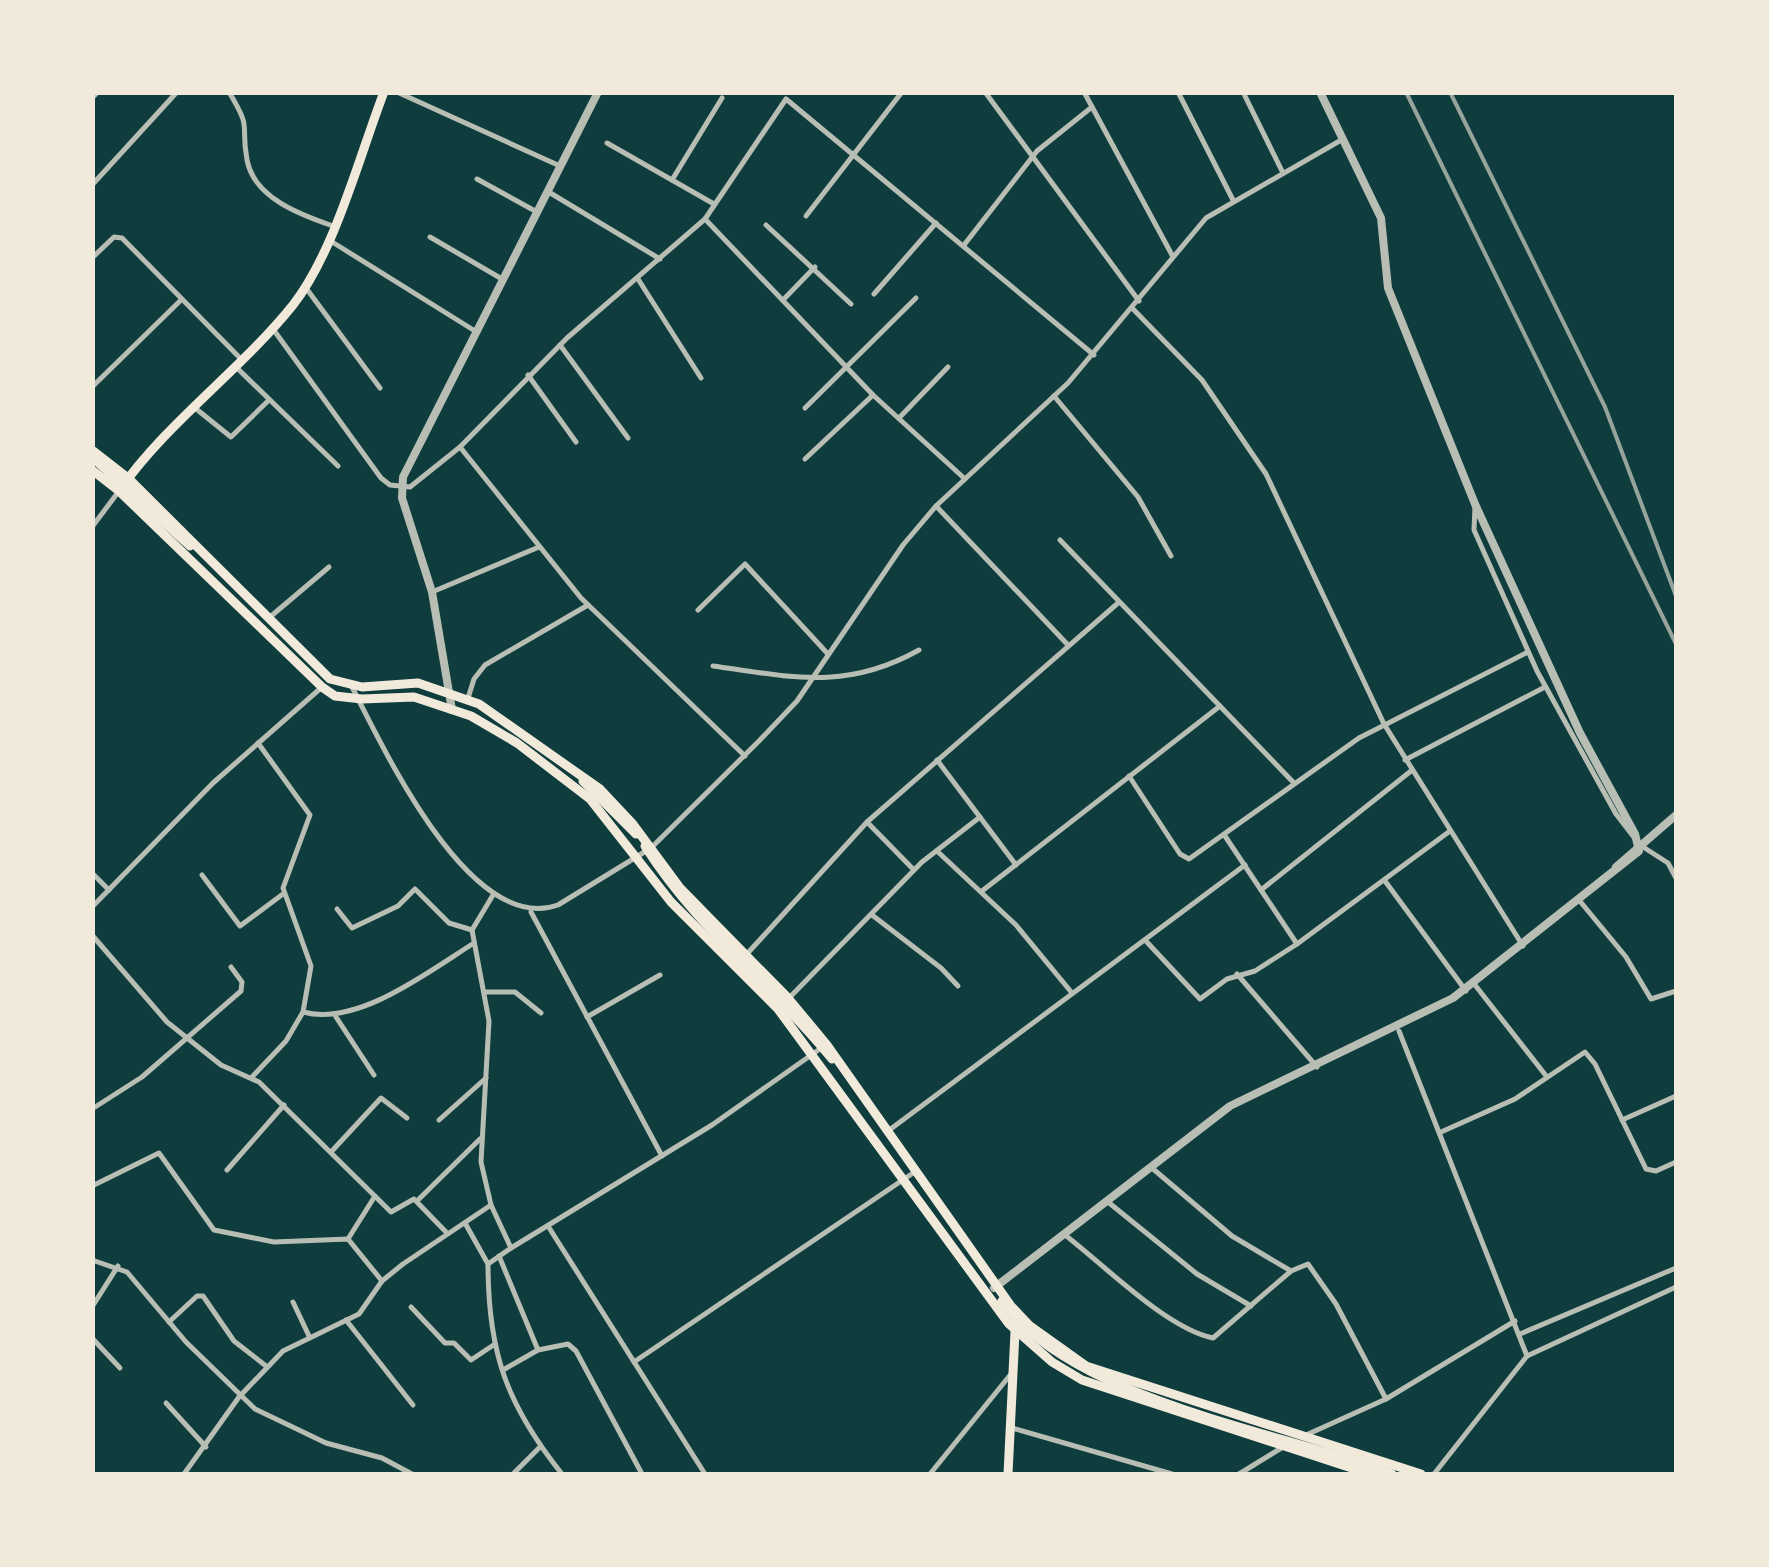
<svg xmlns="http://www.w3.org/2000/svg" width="1769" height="1567" font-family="Mulish,sans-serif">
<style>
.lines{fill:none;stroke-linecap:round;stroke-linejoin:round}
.minor{stroke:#b8beb3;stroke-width:5}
.tertiary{stroke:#b8beb3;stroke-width:8}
.primary{stroke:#f1e9da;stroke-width:9}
.trunk{stroke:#f1e9da;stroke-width:9}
.rail{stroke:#97a49c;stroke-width:4}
</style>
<rect width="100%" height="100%" fill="#0f3d3e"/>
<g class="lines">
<!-- minor -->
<g class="minor">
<path d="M 229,92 C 253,132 240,121 247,160 C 254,198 301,215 333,226"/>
<polyline points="397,92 560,166"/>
<polyline points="985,92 1139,301"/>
<polyline points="1084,92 1172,255"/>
<polyline points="1178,92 1233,200"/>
<polyline points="1243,92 1282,171"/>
<polyline points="92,98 98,92"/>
<polyline points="607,143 714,204"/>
<polyline points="477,179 537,212"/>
<polyline points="672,180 722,98"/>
<polyline points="92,185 177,92"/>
<polyline points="547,191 660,259"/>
<polyline points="806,216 902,92"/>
<polyline points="705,219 873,395 965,479"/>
<polyline points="766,225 851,304"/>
<polyline points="430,237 502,279"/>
<polyline points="329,240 475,331"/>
<polyline points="964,245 1037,151 1092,107"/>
<polyline points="92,258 114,237 122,238 240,358"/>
<polyline points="638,279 701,378"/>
<polyline points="306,288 380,388"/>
<polyline points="874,294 936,223"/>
<polyline points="783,300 815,267"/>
<polyline points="1133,309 1202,380 1266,474 1384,724 1523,946"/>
<polyline points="273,329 381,478 390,485 410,487 460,447 567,338 705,219 786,99 1094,355"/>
<polyline points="560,345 628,438"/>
<polyline points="236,367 338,466"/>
<polyline points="528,375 576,442"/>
<polyline points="92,387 181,300"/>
<polyline points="1054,396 1138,497 1171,556"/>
<polyline points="195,408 231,437 269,400"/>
<polyline points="805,408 916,298"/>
<polyline points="899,418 948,367"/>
<polyline points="460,447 581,598 745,756"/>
<polyline points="805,459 873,395"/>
<polyline points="936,506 1068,645"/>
<polyline points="1475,506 1474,530 1537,671 1616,814 1640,845 1668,863 1676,878"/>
<polyline points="92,527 119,491"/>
<polyline points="1060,540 1293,782"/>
<polyline points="432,592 539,547"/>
<polyline points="698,610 745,564 828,654"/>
<polyline points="270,617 329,567"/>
<path d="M 713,666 C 791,677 846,691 919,650"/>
<path d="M 351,685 C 384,749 470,936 558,905 L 651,848 L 759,741 L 797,701 L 903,545 L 936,506 L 1068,383 L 1206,218 L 1343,139"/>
<polyline points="468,698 474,679 485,665 588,605"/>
<polyline points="937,760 1016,865"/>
<polyline points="1405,760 1545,687"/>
<polyline points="1129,776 1180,854 1189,859 1359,738 1528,652"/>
<polyline points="867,822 914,870"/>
<polyline points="1225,836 1297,944"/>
<polyline points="937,851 1016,925 1072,993"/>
<polyline points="92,873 109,890"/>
<polyline points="202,875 240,926 283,894"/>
<polyline points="1385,881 1466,991"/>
<polyline points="1261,890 1411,771"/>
<polyline points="982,891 1220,706"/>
<path d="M 493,895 L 472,930 L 489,1021 L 481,1162 L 491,1205 L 511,1248 L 488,1264 C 488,1353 507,1405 562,1474"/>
<polyline points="1579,900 1626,957 1651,999 1676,991"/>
<polyline points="92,907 213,783 322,687"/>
<polyline points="337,909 352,928 398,906 415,889 449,923 472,930"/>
<polyline points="531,912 662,1156"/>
<polyline points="872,915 941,968 958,986"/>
<polyline points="92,935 167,1022 221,1065 259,1082 391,1212 414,1199 447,1233"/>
<polyline points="1145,940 1200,999 1227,979 1255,971 1297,944 1450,831"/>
<polyline points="746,955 867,822 1118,603"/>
<polyline points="1237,974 1317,1067"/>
<polyline points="1475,985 1547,1077"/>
<polyline points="484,992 515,992 541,1013"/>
<polyline points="790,997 922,862 980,817"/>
<path d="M 303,1012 C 357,1027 428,972 474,943"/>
<polyline points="336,1017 374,1075"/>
<polyline points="587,1017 660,975"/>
<polyline points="1399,1031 1527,1356 1434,1474"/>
<polyline points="252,1077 286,1041 303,1012 311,966 283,888 310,815 258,743"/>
<polyline points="92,1109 142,1077 241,991 242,982 231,967"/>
<polyline points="439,1120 486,1078"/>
<polyline points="1622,1120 1676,1096"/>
<polyline points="888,1131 1245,865"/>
<polyline points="1441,1132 1515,1099 1585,1052 1595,1064 1646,1169 1656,1171 1676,1162"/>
<polyline points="331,1152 381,1098 407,1118"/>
<polyline points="1152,1168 1232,1236 1291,1271"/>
<polyline points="227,1170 284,1105"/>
<polyline points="92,1186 159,1153 214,1230 274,1242 348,1239 382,1281"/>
<polyline points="418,1200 480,1139"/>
<polyline points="1108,1202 1197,1274 1251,1306"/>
<polyline points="465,1223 488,1264"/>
<polyline points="548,1226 705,1474"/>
<path d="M 1065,1235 C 1103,1264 1167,1329 1213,1338 L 1291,1271 L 1308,1264 L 1336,1304 L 1386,1399"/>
<polyline points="348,1239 375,1196"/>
<polyline points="511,1248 712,1125 824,1046"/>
<polyline points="499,1256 538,1350"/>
<polyline points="92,1260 127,1272 186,1342 255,1409 326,1443 382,1458 412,1474"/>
<polyline points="293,1302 309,1336"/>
<polyline points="92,1307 118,1266"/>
<polyline points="411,1307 445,1343 454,1343 471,1360 495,1344"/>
<polyline points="346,1320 413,1405"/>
<polyline points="169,1322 197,1296 203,1296 234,1341 266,1366"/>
<polyline points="1520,1334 1676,1268"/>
<polyline points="92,1338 120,1368"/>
<polyline points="1527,1356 1676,1287"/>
<polyline points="634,1362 916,1171"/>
<polyline points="503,1370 538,1350 568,1344 576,1351 642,1474"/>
<polyline points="166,1403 206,1447"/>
<polyline points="1012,1428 1172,1474"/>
<polyline points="1306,1435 1386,1399 1515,1321"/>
<polyline points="184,1474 239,1397 283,1351 359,1314 382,1281 403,1264 491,1205"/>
<polyline points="513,1474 540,1447"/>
<polyline points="930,1474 1011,1374"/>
<polyline points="1239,1474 1283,1447"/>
</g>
<!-- tertiary -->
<g class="tertiary">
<polyline points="452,710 432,592 402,498 403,477 598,92"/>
<polyline points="1616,867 1676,815"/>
<polyline points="994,1288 1230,1106 1453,998 1639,851 1635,834 1580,733 1475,504 1388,288 1381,218 1320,92"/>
</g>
<!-- primary -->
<g class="primary">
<polyline points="92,450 128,478"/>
<polyline points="92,457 190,546"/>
<polyline points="92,470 119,491"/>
<polyline points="583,781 636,834"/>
<path d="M 645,846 C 696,927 772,985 832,1059"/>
<path d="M 1002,1301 C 1070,1399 1281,1432 1392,1474"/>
</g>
<!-- trunk -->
<g class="trunk">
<path d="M 384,92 C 359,157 335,251 293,305 C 240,371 168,421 119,491 L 322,687 L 335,696 L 362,699 L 414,697 L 471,716 L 517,743 L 590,799 L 671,902 L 778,1009 L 1009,1324 L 1052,1362 L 1082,1380 L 1370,1474"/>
<polyline points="128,478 330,679 362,687 418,683 479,704 600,789 632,823 680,888 788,998 827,1045 1011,1306 1030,1326 1086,1366 1421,1474"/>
<polyline points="1008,1474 1016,1312"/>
</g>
<!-- rail -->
<g class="rail">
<polyline points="1406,92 1676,644"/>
<polyline points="1450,92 1605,407 1676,596"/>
</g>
</g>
<!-- border -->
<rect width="1769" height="1567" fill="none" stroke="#f1e9da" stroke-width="190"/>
</svg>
